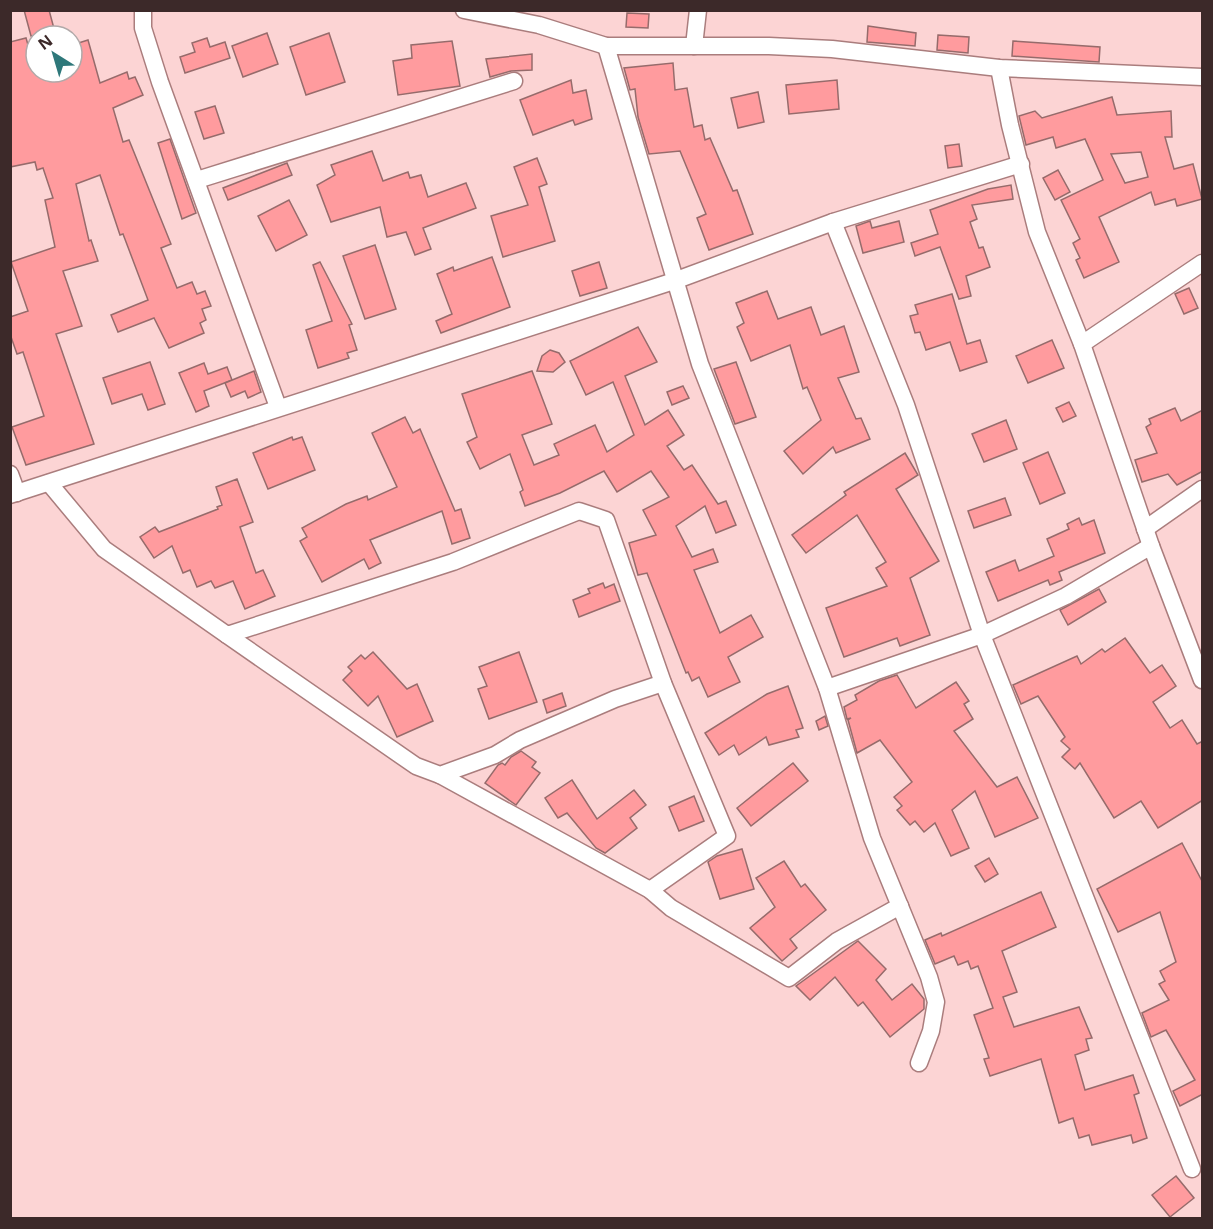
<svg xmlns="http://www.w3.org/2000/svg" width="1213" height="1229" font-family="'Noto Sans',sans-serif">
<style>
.building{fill:#ff9b9e;stroke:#966b6b;stroke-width:1.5;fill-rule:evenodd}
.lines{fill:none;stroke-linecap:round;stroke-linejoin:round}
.street-casing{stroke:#aa7d7d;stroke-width:19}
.street{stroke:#fff;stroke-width:16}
</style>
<rect width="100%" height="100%" fill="#fcd4d4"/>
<!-- building -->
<g class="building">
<polygon points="24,10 49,10 56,36 31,36"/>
<polygon points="627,13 649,14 648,28 626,27"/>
<polygon points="868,26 916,33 915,46 867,42"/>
<polygon points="267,33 278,64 243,77 232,46"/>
<polygon points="329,33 345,82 306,95 290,47"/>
<polygon points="938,35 969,37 968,53 937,50"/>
<polygon points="26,38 36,72 72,72 72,45 88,40 100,83 127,72 129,79 135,77 143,95 113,108 123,142 129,140 171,244 161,248 177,288 192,282 197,294 205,291 211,306 202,309 206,320 200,323 204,333 169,348 154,318 118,332 111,315 148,300 123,234 120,235 100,175 76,184 89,241 91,240 98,261 63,271 82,326 56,334 94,444 26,465 12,427 44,416 23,352 17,354 10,334 10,317 28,311 11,262 55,247 45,200 53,198 43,168 37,170 35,162 10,167 10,42"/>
<polygon points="207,38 210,47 225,42 230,58 185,73 180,57 195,52 192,43"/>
<polygon points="452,41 460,86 398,95 393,61 412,58 411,45"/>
<polygon points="1013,41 1100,47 1099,62 1012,56"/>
<polygon points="532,54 532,70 511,71 490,77 486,59"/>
<polygon points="673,63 675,90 687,88 694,127 702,125 705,140 710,138 733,191 737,190 753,234 709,250 697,218 706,214 680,151 649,154 638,117 635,89 630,90 624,68"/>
<polygon points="571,80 573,93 586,90 592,119 575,125 573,120 533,135 520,100"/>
<polygon points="837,80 839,109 789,114 786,85"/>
<polygon points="758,92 764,122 738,128 731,98"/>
<path d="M 1112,97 L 1117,115 L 1171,111 L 1172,137 L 1165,137 L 1174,169 L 1193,164 L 1202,199 L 1177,206 L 1175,199 L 1155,205 L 1151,192 L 1099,217 L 1119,262 L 1084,278 L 1076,260 L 1080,258 L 1073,243 L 1080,239 L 1061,200 L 1103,180 L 1085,139 L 1056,148 L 1053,137 L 1026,145 L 1019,116 L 1035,111 L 1042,118 ZM 1141,152 L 1148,177 L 1125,183 L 1111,154 Z"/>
<polygon points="215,106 224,133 204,139 195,112"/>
<polygon points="170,139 196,213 182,219 158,143"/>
<polygon points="959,144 962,166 948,168 945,146"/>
<polygon points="372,151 383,181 408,172 410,178 421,175 428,197 466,183 476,208 423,228 431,249 415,255 406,232 387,237 380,207 331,222 317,185 335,175 331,165"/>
<polygon points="537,158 547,184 539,187 555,241 503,257 491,216 528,205 514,167"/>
<polygon points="287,163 292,175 228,200 223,188"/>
<polygon points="1058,170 1070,192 1055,200 1043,178"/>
<polygon points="1011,185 1013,199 972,205 977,219 970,222 979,248 983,247 990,267 966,276 971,296 959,299 940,247 915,256 911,243 938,234 930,210 988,189"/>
<polygon points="289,200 307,235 276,251 258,216"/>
<polygon points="870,221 872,228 899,221 904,242 863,253 856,226"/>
<polygon points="375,245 396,309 365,319 343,256"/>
<polygon points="492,257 510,307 441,333 436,321 452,314 437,274 453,267 454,271"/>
<polygon points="320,262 352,324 349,325 357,350 347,353 349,358 318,368 306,330 332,321 313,265"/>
<polygon points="599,262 607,288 580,296 572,271"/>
<polygon points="1189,288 1198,308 1184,314 1175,294"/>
<polygon points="767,291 778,319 811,307 821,335 844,326 859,372 838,378 856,419 861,418 870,439 836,453 833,447 803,474 784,451 821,420 807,387 803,389 790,345 751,361 737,327 744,323 736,303"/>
<polygon points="952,294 967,344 980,340 987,362 960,371 950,342 926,350 920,332 915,333 910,316 918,314 915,305"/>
<polygon points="638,327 657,362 625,376 645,425 668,410 684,435 667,446 684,470 692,465 718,504 726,501 736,525 716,533 705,506 676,526 692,557 713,549 718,562 694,570 720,633 751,615 763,637 728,657 740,682 708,697 699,677 692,681 688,672 686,673 647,573 638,575 629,543 656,535 643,510 669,497 651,471 617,492 604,471 560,493 525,506 520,492 523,490 510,454 480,469 467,442 477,437 462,394 532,371 552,424 522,435 534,465 559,455 554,444 595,425 607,452 634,435 613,382 586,395 570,361"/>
<polygon points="1052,340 1064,368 1028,383 1016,356"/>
<polygon points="550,350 559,353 565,362 553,372 537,371 542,356"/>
<polygon points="150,362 165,404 148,410 142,394 112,404 103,378"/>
<polygon points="736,362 756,417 735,424 714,369"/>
<polygon points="204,363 208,374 227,367 232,380 204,391 209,406 196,412 179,373"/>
<polygon points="254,371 261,392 248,398 245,391 231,397 225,383"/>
<polygon points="683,386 689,398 672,405 667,392"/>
<polygon points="1069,402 1076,416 1063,422 1056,408"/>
<polygon points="1175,408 1181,421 1203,410 1203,471 1177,485 1168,474 1142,482 1135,460 1157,453 1146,427 1151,424 1149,419"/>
<polygon points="405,417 413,433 420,429 455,511 461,509 470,538 452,544 442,511 370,540 381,563 369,569 364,559 322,582 300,541 307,537 302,528 346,504 367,496 368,500 397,487 372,433"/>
<polygon points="1006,420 1017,449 984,462 972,434"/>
<polygon points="292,437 293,440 302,437 315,470 268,489 253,453"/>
<polygon points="1048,452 1065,493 1040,504 1023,463"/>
<polygon points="905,453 918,475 896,489 939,561 910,578 930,635 900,646 897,638 844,657 826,608 887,586 876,568 886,562 857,515 806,553 792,535 846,495 844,492"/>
<polygon points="237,479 253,522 240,527 256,573 263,570 275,596 245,609 233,581 215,588 211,581 197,587 190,570 183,573 172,546 154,558 140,537 155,527 159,532 218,509 217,507 222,505 216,487"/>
<polygon points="1005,498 1011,515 974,528 968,511"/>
<polygon points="1079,518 1082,525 1094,520 1105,553 1059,572 1062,580 1050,585 1048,580 998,601 986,572 1015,560 1019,571 1054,556 1047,539 1069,529 1067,524"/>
<polygon points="603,583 605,588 614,584 620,601 579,617 573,600 590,593 588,589"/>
<polygon points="1099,589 1106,602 1068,625 1060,610"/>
<polygon points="1125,638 1150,673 1162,665 1176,686 1153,702 1170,728 1182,720 1197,744 1203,741 1203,800 1158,828 1141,801 1114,818 1080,763 1075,769 1062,757 1070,749 1061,741 1065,737 1038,696 1021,704 1013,685 1077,656 1081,664 1102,649 1105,652"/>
<polygon points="373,652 407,689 417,684 433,721 397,737 378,696 368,706 343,680 352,671 348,667 361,655 365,659"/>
<polygon points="519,652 537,702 489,719 478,689 487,686 479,667"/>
<polygon points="897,675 916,708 956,682 969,701 964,704 973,719 954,731 997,787 1017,777 1038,818 995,837 975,791 952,810 969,848 951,856 935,823 924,832 915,821 910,825 897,810 902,806 894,797 912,782 880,740 857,753 848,720 851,718 847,719 844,707 857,700 855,695 879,681"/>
<polygon points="788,686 803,728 796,730 799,737 769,745 766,737 739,755 734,745 719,755 705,733 767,694"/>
<polygon points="562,693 566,706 547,713 543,700"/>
<polygon points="825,716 828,726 819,730 816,721"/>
<polygon points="521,751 536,762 532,767 540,773 516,805 485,783 498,765 502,763 505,765 511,757"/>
<polygon points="793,763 808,781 751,826 737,808"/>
<polygon points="572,780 597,819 634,790 646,805 630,818 637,828 605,853 596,848 567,813 558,818 545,798"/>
<polygon points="694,796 704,821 679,831 669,807"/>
<polygon points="1182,843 1203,883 1203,1094 1180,1106 1173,1091 1195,1080 1166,1030 1151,1037 1142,1013 1169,1000 1159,984 1165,981 1160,971 1176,962 1160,912 1118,932 1097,889"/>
<polygon points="742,849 754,889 720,899 708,862 717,856"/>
<polygon points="989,858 998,874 985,882 975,866"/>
<polygon points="784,861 801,887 805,884 826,910 790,939 797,948 782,961 750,928 775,907 756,878"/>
<polygon points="1041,892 1056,927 1002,951 1017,992 1003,997 1014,1027 1079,1007 1092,1038 1086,1039 1089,1050 1075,1055 1085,1090 1133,1075 1139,1093 1134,1095 1147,1138 1133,1143 1131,1135 1092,1145 1089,1135 1079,1138 1073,1118 1059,1123 1041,1059 990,1076 984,1059 989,1058 974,1015 993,1008 978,966 971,969 968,961 958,965 954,956 935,964 925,940 941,933 942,936"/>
<polygon points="858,941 886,969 876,980 892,1000 912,984 924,999 924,1009 890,1037 863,1002 858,1006 835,977 810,1000 796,986"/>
<polygon points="1176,1176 1194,1198 1170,1217 1152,1195"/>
</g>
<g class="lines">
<!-- street casing -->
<g class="street-casing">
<g id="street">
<polyline points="143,10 143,28 160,82 278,407"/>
<polyline points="464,10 539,25 606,46 769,46 832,49 999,68 1202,77"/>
<polyline points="606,46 700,364 827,688 872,838 929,977 936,1002 931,1031 919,1063"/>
<polyline points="694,46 698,10"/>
<polyline points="999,68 1010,125 1037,232 1082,344 1151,546 1202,680"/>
<polyline points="197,180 514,81"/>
<polyline points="833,222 906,405 982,635 1192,1169"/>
<polyline points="1082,344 1202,263"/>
<polyline points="10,474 17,493"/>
<polyline points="49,483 104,549 227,635 453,562 579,511 606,520 663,683 727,836 650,890"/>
<polyline points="10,495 674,281 833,222 1021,164"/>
<polyline points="1145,529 1202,489"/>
<polyline points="227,635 416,766 440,775 495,755 520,740 615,699 663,683"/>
<polyline points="827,688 982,635 1066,596 1151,546"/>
<polyline points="440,775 650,890 671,908 789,978 837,941 900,906"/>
</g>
</g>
<!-- street -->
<use href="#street" class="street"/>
</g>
<!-- border -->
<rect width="1213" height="1229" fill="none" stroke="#3c2929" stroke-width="24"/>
<!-- north arrow -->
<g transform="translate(54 54) rotate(323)"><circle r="28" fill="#ffffff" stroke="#b1a9a9" stroke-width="1.5"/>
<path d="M0-4.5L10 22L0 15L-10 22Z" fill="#2e787a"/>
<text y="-9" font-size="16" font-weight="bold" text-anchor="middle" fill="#3c2929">N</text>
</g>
</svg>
